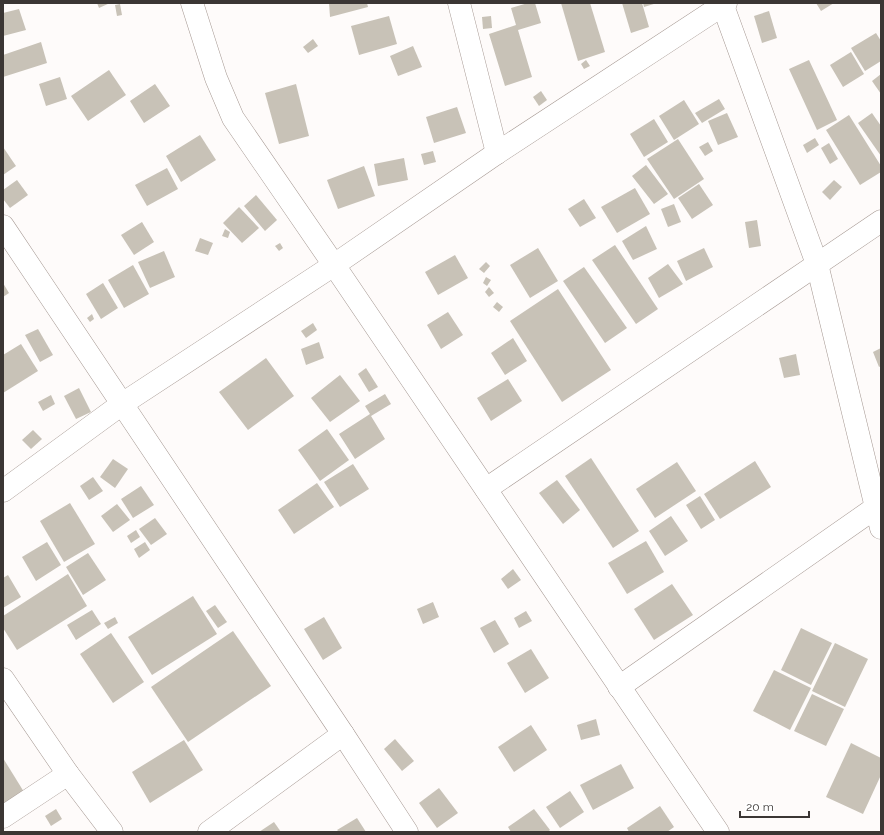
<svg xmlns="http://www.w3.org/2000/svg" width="884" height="835" font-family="Raleway,sans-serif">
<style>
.building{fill:#c8c2b7}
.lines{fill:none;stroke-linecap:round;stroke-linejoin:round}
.minor-casing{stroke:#a69993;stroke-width:23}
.minor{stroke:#fff;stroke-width:22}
</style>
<rect width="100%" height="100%" fill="#fefbfa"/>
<!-- building -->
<g class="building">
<polygon points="97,3 110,3 99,8"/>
<polygon points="329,3 367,3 368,7 330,17"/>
<polygon points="528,3 535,3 541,23 518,30 532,77 505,86 489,34 516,25 511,8"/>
<polygon points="561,3 590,3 605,52 578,61"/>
<polygon points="622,3 642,3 649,27 631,33"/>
<polygon points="643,3 657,3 644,7"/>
<polygon points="816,3 834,3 821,11"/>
<polygon points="120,4 122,15 117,16 115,5"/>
<polygon points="19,9 26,30 3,36 3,13"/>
<polygon points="769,11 777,38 762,43 754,16"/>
<polygon points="389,16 397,44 359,55 351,26"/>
<polygon points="491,16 492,28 483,29 482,17"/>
<polygon points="876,33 881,41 881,61 865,71 851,48"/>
<polygon points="313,39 318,46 308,53 303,47"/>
<polygon points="41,42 47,63 3,77 3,55"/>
<polygon points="413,46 422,67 398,76 390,56"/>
<polygon points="851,52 864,74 843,87 830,65"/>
<polygon points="586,60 590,66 584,69 581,64"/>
<polygon points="809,60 837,120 817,130 789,69"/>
<polygon points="109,70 126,95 88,121 71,96"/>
<polygon points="881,74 881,94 872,81"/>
<polygon points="60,77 67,99 46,106 39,84"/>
<polygon points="155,84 170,106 144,123 130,101"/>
<polygon points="296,84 309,136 279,144 265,93"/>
<polygon points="541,91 547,100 539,106 533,97"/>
<polygon points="719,99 725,109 702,123 695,113"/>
<polygon points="684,100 699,124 674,140 659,116"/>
<polygon points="457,107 466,133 434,143 426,117"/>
<polygon points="727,113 738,137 718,145 708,121"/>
<polygon points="872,113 881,126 881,156 858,123"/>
<polygon points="849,115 881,166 881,172 860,185 826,130"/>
<polygon points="654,119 668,142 644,157 630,134"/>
<polygon points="200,135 216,160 181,182 166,156"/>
<polygon points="815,138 819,145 807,153 803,145"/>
<polygon points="678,139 704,179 674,199 647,159"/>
<polygon points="708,142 713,151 705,156 699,147"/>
<polygon points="829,143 838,159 830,164 821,148"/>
<polygon points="3,147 16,166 3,175"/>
<polygon points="433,151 436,162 424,165 421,154"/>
<polygon points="404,158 408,180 378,186 374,164"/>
<polygon points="646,165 668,194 654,204 632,176"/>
<polygon points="364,166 375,196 338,209 327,180"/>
<polygon points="167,168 178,189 147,206 135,185"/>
<polygon points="17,180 28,195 10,208 3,199 3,190"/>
<polygon points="834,180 842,187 830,200 822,192"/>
<polygon points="699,184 713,205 692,219 678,198"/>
<polygon points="635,188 650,214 617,233 601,207"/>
<polygon points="256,195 277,220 265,231 244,206"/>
<polygon points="584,199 596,218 580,227 568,209"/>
<polygon points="674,204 681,222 668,227 661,209"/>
<polygon points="239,207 259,228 242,243 223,223"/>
<polygon points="757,220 761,246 749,248 745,222"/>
<polygon points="142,222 154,242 134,255 121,235"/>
<polygon points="646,226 657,249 633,260 622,241"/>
<polygon points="225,229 230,232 228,238 222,236"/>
<polygon points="200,238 213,243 208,255 195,251"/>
<polygon points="280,243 283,248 279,251 275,246"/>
<polygon points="615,245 658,309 636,324 592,260"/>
<polygon points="538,248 558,281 530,298 510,265"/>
<polygon points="704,248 713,267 686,281 677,261"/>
<polygon points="164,251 175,277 150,288 138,262"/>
<polygon points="455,255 468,278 438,295 425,272"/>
<polygon points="486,262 490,266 484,273 479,269"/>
<polygon points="668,264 683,284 659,298 648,278"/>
<polygon points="133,265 149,294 124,308 108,280"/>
<polygon points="584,267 627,328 605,343 563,281"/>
<polygon points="486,277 491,280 487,286 483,283"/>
<polygon points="3,283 9,293 3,297"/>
<polygon points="103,283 118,308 101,319 86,294"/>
<polygon points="489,287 494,293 489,297 485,292"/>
<polygon points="558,289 611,370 562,402 510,321"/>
<polygon points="497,302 503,307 499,312 493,307"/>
<polygon points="448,312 463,335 441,349 427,325"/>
<polygon points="92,314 94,319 90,322 87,318"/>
<polygon points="313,323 317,330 306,338 301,331"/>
<polygon points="38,329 53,355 40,362 25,335"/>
<polygon points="513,338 527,361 505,375 491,353"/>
<polygon points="319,342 324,358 306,365 301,349"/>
<polygon points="21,344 38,371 3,393 3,355"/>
<polygon points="881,348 881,366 879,367 873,352"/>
<polygon points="796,354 800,375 784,378 779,358"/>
<polygon points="266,358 294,396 248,430 219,392"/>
<polygon points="366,368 378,387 369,392 358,374"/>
<polygon points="340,375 360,401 330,422 311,398"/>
<polygon points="508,379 522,401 491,421 477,398"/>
<polygon points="79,388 91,412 76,419 64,396"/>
<polygon points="385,394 391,404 371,416 385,439 355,459 339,434 370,414 365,406"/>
<polygon points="51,395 55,404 43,411 38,402"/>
<polygon points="327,429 349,460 320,481 298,450"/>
<polygon points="33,430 42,439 31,449 22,440"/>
<polygon points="591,458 639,531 613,548 565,476"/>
<polygon points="113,459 128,469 115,488 100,477"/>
<polygon points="755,461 771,487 720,519 704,494"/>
<polygon points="677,462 696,491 655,518 636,489"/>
<polygon points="353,464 369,489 340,507 324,482"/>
<polygon points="93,477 103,491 89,500 80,486"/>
<polygon points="557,480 580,510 563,524 539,493"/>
<polygon points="317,483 334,507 294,534 278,510"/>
<polygon points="141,486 154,505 133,518 121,499"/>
<polygon points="700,496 715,520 701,529 686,505"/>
<polygon points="70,503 95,544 64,562 40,521"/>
<polygon points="117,504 130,520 113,532 101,516"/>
<polygon points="671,516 688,541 665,556 649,531"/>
<polygon points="155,518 167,534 151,545 139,529"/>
<polygon points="136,530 140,537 131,543 127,536"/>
<polygon points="646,541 664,572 627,594 608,563"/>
<polygon points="47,542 61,565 36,581 22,557"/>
<polygon points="145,542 150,550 139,558 134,549"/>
<polygon points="88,553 106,580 83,595 66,567"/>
<polygon points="513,569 521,580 508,589 501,579"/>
<polygon points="68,574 87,606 17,650 3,628 3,616"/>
<polygon points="8,575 21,597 3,608 3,578"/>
<polygon points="672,584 693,615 654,640 634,609"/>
<polygon points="193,596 217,634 152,675 128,637"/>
<polygon points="433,602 439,617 423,624 417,609"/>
<polygon points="215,605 227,622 218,628 206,611"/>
<polygon points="92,610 101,624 76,640 67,625"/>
<polygon points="526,611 532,621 519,628 514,618"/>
<polygon points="115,617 118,623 108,629 104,623"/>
<polygon points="324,617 342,648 323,660 304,629"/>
<polygon points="495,620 509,644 494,653 480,628"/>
<polygon points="801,628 832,643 811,685 781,670"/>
<polygon points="233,631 271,686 188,742 151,687"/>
<polygon points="111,633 144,682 113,703 80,654"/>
<polygon points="835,643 868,659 845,707 812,691"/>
<polygon points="531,649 549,678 525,693 507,663"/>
<polygon points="774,670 811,688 790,730 753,711"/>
<polygon points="812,694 844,709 826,746 794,731"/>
<polygon points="596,719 600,735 581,740 577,725"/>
<polygon points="531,725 547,750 514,772 498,747"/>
<polygon points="395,739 414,761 402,771 384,749"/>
<polygon points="184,740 203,770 150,803 132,772"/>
<polygon points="851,743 881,758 881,775 863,814 826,797"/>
<polygon points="3,758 24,792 3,806"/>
<polygon points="621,764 634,788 593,810 580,785"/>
<polygon points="439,788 458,813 437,828 419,803"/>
<polygon points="570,791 584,812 560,828 546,807"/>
<polygon points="660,806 674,827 667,832 629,832 627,828"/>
<polygon points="56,809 62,819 51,826 45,816"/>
<polygon points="534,809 550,830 548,832 511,832 508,827"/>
<polygon points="357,818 366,832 339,832 337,830"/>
<polygon points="274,822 281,832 259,832"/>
</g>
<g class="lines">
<!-- minor casing -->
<g class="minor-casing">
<g id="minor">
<polyline points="192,3 216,78 233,118 334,265 718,832"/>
<polyline points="459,3 497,153"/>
<polyline points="722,3 817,264 881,528"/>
<polyline points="3,226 343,734 407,832"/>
<polyline points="486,489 881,221"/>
<polyline points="3,491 122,404 334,265 497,153 726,3"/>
<polyline points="3,679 68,774 112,832"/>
<polyline points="619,687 875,508"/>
<polyline points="3,817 68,774"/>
<polyline points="209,832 343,734"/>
</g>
</g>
<!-- minor -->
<use href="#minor" class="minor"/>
</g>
<!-- border -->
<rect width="884" height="835" fill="none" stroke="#3b3634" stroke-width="8"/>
<!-- scale -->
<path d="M740 811v6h69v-6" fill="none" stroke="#3b3634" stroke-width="2"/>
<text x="746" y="811" font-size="12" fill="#3b3634" stroke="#ffffff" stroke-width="3" paint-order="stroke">20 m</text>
</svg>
